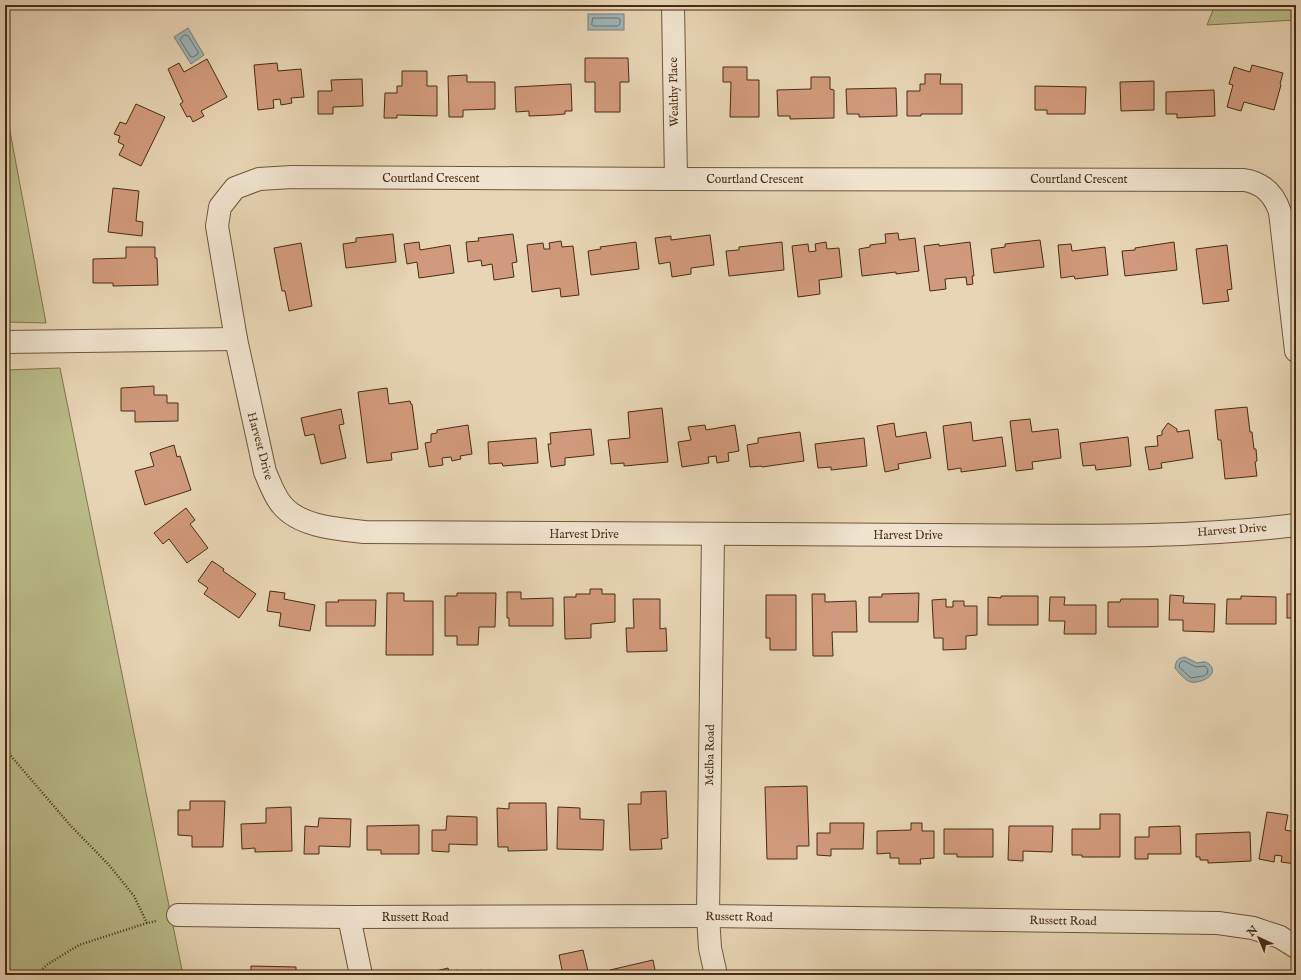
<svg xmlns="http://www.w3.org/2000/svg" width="1301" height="980" font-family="'IM FELL English',serif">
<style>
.green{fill:#babc8a;stroke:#80744f}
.water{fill:#9db5b9;stroke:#7b7e77}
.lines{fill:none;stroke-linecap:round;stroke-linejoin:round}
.shore{stroke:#727066;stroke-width:1}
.building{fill:#d29a7c;stroke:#472c14}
.minor-casing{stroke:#6f563c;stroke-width:24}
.path{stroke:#472c14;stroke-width:2.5;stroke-dasharray:1 2;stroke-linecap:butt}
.minor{stroke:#f0e4cf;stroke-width:22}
.labels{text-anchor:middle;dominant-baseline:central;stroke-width:4;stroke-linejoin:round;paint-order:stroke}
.street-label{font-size:12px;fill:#472c14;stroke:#f0e4cf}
</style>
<rect width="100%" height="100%" fill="#e8d5b5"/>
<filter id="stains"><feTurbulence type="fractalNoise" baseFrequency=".005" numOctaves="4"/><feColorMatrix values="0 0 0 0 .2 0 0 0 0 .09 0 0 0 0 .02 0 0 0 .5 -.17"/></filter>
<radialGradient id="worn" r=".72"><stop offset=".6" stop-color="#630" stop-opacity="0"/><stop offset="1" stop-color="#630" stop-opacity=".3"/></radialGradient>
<!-- green -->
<g class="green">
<polygon points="1215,5 1296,5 1296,20 1207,25"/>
<polygon points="5,105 46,323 5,322"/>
<polygon points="60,368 183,975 5,975 5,370"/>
</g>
<!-- water -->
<g class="water">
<rect x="588" y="14" width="36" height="16"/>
<polygon points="188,28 204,55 191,64 174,37"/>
<path d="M 1185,657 L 1197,663 C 1199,663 1201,662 1203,662 C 1205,661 1207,663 1209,664 C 1221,675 1199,684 1191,682 C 1186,681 1178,672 1175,668 C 1176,661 1177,658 1185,657 Z"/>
</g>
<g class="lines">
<!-- shore -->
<g class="shore">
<polygon points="593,18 618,18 620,19 620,24 618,26 594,26 592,25"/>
<polygon points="185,35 188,36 198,52 198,54 193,57 191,57 180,40 181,38"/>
<polygon points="1184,661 1196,667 1205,666 1208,670 1207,674 1203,676 1191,678 1179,667 1180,663"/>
</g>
</g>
<!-- building -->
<g class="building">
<polygon points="585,58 628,58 629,82 620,82 620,112 595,112 595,82 585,82"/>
<polygon points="207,59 227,97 201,111 204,116 193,122 190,116 187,117 180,104 183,102 168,69 179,63 184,72"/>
<polygon points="277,63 278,71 301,69 304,97 291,98 292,103 281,105 280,99 273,100 274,108 258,110 254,65"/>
<polygon points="1252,65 1283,73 1280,84 1281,85 1274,110 1244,102 1241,111 1227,107 1233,85 1229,84 1234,67 1250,72"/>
<polygon points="723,67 747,67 747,80 759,80 759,117 730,117 731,82 723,82"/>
<polygon points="402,71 427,71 427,86 437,86 437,116 397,115 397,118 384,118 385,93 397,93 397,86 402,86"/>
<polygon points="925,74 941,74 940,84 962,84 962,114 921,114 921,116 907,116 907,91 920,91 920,84 925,84"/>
<polygon points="467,75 467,82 495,82 495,109 463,110 463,117 449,117 448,76"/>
<polygon points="811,77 830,77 830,89 834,90 834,118 790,119 790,116 778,116 777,90 811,89"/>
<polygon points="362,79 363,106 333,107 333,114 318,114 318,91 332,91 331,80"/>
<polygon points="1154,81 1154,110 1121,111 1120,82"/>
<polygon points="571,84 572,111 565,111 565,114 553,115 529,116 529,111 516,112 515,87"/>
<polygon points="1035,86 1086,87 1085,114 1047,114 1047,110 1035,110"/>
<polygon points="896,88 897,116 859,117 859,114 847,114 846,89"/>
<polygon points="1214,90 1215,116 1177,118 1177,114 1166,114 1166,92"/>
<polygon points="1296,97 1296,109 1291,107"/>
<polygon points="136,104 165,117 141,166 119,155 124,145 118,142 120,136 114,134 120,122 126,124"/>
<polygon points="113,188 139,191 136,221 143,222 142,236 108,232"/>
<polygon points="898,233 899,240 915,238 919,271 896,274 896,272 862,276 859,249 870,247 870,245 886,243 885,234"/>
<polygon points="393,234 396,262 346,268 343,244 356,242 356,238"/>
<polygon points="513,234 517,262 512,263 514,277 494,280 492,264 482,266 481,260 468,262 466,242 479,241 478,238"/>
<polygon points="710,235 714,265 691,268 691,274 672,277 670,262 659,264 655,238 671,236 671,240"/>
<polygon points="1040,240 1044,267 994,273 991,249 1005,247 1005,244"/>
<polygon points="561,241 562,247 573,246 579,295 561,297 560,288 532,292 527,245 543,243 544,249 550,249 549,243"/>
<polygon points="419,242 420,250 450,245 454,273 419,278 417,262 407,264 404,244"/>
<polygon points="636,242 639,269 591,275 588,251 601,249 600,247"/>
<polygon points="782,242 784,270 729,276 726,251 739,250 739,247"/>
<polygon points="826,242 827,249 839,248 842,277 819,280 820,294 798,297 792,246 808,244 809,252 816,251 815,244"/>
<polygon points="970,242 974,276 972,276 973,284 967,285 966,277 945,279 946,289 930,291 924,246 939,244 939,246"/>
<polygon points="1174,242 1177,270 1125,276 1122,251 1135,250 1135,248"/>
<polygon points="301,243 312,306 289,311 285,291 282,291 274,248"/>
<polygon points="1071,244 1072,251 1105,247 1108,275 1075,279 1074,276 1061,278 1058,245"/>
<polygon points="1227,245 1232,289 1227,290 1229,301 1203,304 1196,249"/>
<polygon points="126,247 155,247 155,258 157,258 158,285 113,286 113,283 93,283 93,259 126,258"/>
<polygon points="154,386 154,395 167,395 167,403 178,403 178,421 135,422 135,411 121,411 121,388"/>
<polygon points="387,388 389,404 410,401 411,404 412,404 418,449 391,453 392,460 367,463 358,392"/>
<polygon points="1247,407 1250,432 1252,432 1254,449 1256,449 1257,461 1255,462 1257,476 1225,479 1221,440 1218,440 1215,410"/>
<polygon points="662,408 668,462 624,466 624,463 611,464 608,440 630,438 628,412"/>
<polygon points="341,409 344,424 339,425 346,458 321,464 314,434 305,436 301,418"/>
<polygon points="1030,419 1032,432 1058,429 1061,458 1032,462 1033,469 1016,471 1010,421"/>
<polygon points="971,422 973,441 1002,437 1006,466 961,472 961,468 948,470 943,426"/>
<polygon points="894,423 896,437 926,432 931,458 898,464 899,469 885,472 877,426"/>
<polygon points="1168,423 1177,429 1177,432 1189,430 1193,458 1161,463 1162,468 1149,470 1145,447 1158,446 1157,436 1162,435 1162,431"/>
<polygon points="468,425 472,454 460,456 461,459 452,461 451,457 442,458 443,465 429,467 425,443 431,442 431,434 437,433 437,430"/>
<polygon points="705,425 706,430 735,425 739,451 728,453 729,461 717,463 716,456 708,457 709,463 682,467 678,442 691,440 688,427"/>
<polygon points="591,429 594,455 565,458 565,465 551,467 548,444 551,444 550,433"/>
<polygon points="800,432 804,461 762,467 761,466 750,467 747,445 758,443 758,438"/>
<polygon points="1128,437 1131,466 1096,470 1095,465 1083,466 1080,443"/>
<polygon points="536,438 538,463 503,466 502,463 489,464 488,442"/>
<polygon points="864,438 867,466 831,470 831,467 818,468 815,444"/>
<polygon points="174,445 177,457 180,456 191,490 145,505 135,471 154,466 150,453"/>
<polygon points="186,508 195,520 190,524 208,548 187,563 169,539 163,544 154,533"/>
<polygon points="212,561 224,569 223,571 256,594 239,618 204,594 208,588 198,581"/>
<polygon points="590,589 602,589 602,594 615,594 615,622 591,624 591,638 565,639 564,597 576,597 576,594 590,594"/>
<polygon points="270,591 285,593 284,599 315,605 310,631 279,626 281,613 267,611"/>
<polygon points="507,592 521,592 521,599 553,598 553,626 509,626 509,618 507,618"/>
<polygon points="387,593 404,593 404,601 433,601 433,655 386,655"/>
<polygon points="457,593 496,593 495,627 479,627 478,645 457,645 457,636 445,636 445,596 457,596"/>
<polygon points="919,593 918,622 869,622 869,597 882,597 882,594"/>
<polygon points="812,594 825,594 825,602 856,601 857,632 832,632 833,656 813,656"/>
<rect x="1287" y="594" width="9" height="24"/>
<polygon points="766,595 796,595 796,650 770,650 770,638 766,638"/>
<polygon points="1170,595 1184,596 1183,603 1215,604 1214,632 1183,631 1183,620 1169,620"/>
<polygon points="1001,596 1038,596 1038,625 988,625 988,597 1001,598"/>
<polygon points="1241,596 1276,597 1276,624 1226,624 1227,599 1241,599"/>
<polygon points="1050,597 1065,597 1064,605 1096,605 1096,634 1064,634 1065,621 1049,621"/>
<polygon points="633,599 660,599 660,629 666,628 667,651 627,652 626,628 634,628"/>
<polygon points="946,599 946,607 953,607 953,601 964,601 964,606 977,606 977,635 966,636 966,649 943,650 943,638 934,638 932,600"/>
<polygon points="1121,599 1158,599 1158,627 1108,627 1108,602 1120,602"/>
<polygon points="338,600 376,600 375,626 326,626 326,602 339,602"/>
<polygon points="807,786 809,846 797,846 797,859 767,859 765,787"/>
<polygon points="666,791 668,838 661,839 662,849 630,850 628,804 641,804 641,792"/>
<polygon points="190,801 225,801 223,847 192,847 192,836 178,835 178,810 190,810"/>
<polygon points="509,803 546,803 547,850 508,851 508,847 498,847 497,808 509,809"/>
<polygon points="291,807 292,851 255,852 255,848 242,849 241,824 266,823 266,808"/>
<polygon points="558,807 580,808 580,819 604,820 603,850 557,849"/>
<polygon points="1267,812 1288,815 1285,830 1296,832 1296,864 1281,862 1282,856 1275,855 1274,862 1259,859"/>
<polygon points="1100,814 1120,814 1120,857 1082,857 1082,855 1072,855 1072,829 1100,829"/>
<polygon points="447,816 477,817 477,845 449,844 449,852 432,851 432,830 446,830"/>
<polygon points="319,818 351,819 350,847 319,846 319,854 304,854 305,826 318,827"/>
<polygon points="830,823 864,823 863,849 831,849 831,856 817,855 817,833 830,833"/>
<polygon points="911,823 922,823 922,831 934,831 934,858 920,859 921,864 899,864 899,858 890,858 890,853 877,854 877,831 911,830"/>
<polygon points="419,825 419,854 381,854 381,850 367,850 367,826"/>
<polygon points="1009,826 1053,826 1052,852 1023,851 1023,861 1008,860"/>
<polygon points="1180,826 1181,854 1148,854 1148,859 1135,859 1135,837 1149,837 1149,827"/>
<polygon points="944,829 993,829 993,857 957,857 957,854 944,854"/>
<polygon points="1250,832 1251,861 1208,863 1208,860 1200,860 1200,857 1196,857 1196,834"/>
<polygon points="583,950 588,971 563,975 559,955"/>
<polygon points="653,960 656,975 602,975 611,973 610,970"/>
<polygon points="251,966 296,967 296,975 237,975 238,972 251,972"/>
<polygon points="448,968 449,972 458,970 459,975 482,970 482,972 490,970 492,975 420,975"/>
</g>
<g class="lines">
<!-- minor casing -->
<g class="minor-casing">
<g id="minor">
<polyline points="673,5 676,179"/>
<polyline points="5,342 236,339"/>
<path d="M 1296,351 L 1280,212 C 1274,194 1263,183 1244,180 L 676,179 L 292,177 L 259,179 L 235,188 L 220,207 L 217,226 L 236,339 L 265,472 C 270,483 274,496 282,505 C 300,527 338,529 365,532 C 553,534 742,535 931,535 C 1053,535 1175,540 1296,525"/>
<polyline points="713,535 708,916 710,948 716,975"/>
<polyline points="178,915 349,917 708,916 1218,923 1253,928 1280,937 1296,947"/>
<polyline points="349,917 361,975"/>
</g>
</g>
<!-- path -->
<g class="path">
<polyline points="5,749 70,825 109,865 134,896 147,923"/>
<polyline points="36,975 48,964 79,945 147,923 156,921"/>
</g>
<!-- minor -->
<use href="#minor" class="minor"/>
</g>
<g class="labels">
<!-- street labels -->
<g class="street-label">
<text transform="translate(674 92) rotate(-91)">Wealthy Place</text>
<text x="431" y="178">Courtland Crescent</text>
<text x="755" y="179">Courtland Crescent</text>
<text x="1079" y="179">Courtland Crescent</text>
<text transform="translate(260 446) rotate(75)">Harvest Drive</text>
<text transform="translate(1232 530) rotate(-4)">Harvest Drive</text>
<text x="584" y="534">Harvest Drive</text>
<text x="908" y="535">Harvest Drive</text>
<text transform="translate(710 755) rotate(-89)">Melba Road</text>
<text x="415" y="917">Russett Road</text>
<text transform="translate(739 917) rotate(1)">Russett Road</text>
<text transform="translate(1063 921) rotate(1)">Russett Road</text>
</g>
</g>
<!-- margin -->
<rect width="1301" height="980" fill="none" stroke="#e8d5b5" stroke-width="20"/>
<rect x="6" y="6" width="1289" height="968" fill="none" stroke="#472c14" stroke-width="2"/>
<rect x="10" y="10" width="1281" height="960" fill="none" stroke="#472c14"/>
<!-- north arrow -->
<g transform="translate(1259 938) rotate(316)" stroke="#f0e4cf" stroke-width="3" paint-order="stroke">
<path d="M0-3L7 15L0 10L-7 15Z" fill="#472c14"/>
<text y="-6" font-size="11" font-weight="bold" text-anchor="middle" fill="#472c14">N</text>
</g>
<rect width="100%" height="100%" filter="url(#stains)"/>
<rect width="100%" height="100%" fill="url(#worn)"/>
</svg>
